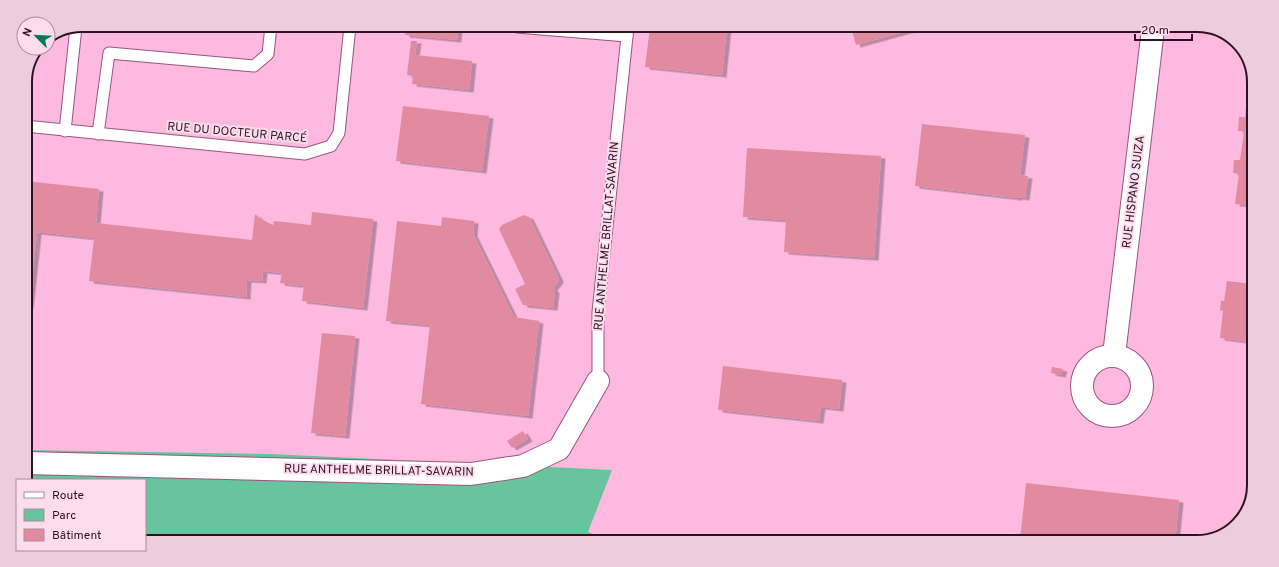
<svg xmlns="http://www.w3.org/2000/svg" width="1279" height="567" font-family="Overpass,sans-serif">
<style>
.built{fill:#fdb9df}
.green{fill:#68c49d}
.building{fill:#e28ba0;filter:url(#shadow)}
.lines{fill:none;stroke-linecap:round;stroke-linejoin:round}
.service-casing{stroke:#99557e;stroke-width:13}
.minor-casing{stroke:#99557e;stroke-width:24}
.service{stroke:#fff;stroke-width:11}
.minor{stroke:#fff;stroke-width:22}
.labels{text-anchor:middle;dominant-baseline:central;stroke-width:4;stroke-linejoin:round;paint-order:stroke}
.street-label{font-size:12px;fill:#2e1223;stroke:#fcdced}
.rim{fill:none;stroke:#2e1223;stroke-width:2}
</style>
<defs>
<filter id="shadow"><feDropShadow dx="4.5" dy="2.5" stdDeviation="0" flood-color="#0004"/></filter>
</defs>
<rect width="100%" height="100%" fill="#f9c9e3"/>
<!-- built -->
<polygon class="built" points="82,25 1218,29 1242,48 1254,78 1250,506 1229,532 1197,542 608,540 588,532 612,470 271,454 25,450 25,79 39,48 48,48 48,39"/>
<!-- green -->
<polygon class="green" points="25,450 271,454 612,470 588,532 608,540 145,538 145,480 25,480"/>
<!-- building -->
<g class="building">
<polygon points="406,26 458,26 457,40 405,35"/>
<polygon points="650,27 680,27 690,30 695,30 701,27 727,27 722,75 645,67"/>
<polygon points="851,28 914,28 914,29 856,45"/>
<polygon points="411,41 417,41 415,55 472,61 469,90 412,84 413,76 407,75"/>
<polygon points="1248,88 1254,88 1253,205 1235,204 1239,174 1233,173 1234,160 1240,160 1244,131 1238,131 1239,117 1245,117"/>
<polygon points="403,106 489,116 482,171 396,161"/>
<polygon points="922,124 1025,135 1020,175 1028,176 1025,198 1018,197 1017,198 915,186"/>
<polygon points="747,148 881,156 874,258 784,252 786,220 743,217"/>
<polygon points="25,181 99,189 96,223 252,240 255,214 262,220 273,225 274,221 311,225 312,212 373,219 363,308 302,301 304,286 280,283 282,273 263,271 262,281 247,280 246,297 89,281 94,238 37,232 29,307 25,307"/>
<polygon points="524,215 529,217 559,279 558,282 553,288 555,291 553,308 523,305 515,289 525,284 499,229 502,225"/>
<polygon points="442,217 474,221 473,234 514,317 539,321 528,416 421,404 430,325 386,321 397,221 441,226"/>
<polygon points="1227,281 1252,284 1251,342 1220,338 1223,311 1220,310 1221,301 1224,301"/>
<polygon points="322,333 355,336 345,436 311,433"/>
<polygon points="723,366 842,380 839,409 821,407 819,421 718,410"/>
<polygon points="1052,367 1063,369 1061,375 1051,373"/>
<polygon points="523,431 528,439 512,448 507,441"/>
<polygon points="1026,483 1179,500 1175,542 1020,541"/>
</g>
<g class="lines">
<!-- service casing -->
<g class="service-casing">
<g id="service">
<polyline points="517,27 627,36"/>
<polyline points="25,126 305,154 331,146 339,133 350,26"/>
<polyline points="65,131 76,27"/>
<polyline points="98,134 109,53 254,66 268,54 271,26"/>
<polyline points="598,381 598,312 628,27"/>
</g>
</g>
<!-- minor casing -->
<g class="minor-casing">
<g id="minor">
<polyline points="1114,355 1153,29"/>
<circle cx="1112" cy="386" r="30"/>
<polyline points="25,463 471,474 523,466 559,449 598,381"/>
</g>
</g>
<!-- service -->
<use href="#service" class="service"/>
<!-- minor -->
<use href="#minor" class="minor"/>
</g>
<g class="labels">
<!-- street labels -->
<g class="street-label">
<text transform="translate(237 133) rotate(5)">RUE DU DOCTEUR PARCÉ</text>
<text transform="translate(1134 192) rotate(-83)">RUE HISPANO SUIZA</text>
<text transform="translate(607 236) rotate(-85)">RUE ANTHELME BRILLAT-SAVARIN</text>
<text transform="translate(379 471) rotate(1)">RUE ANTHELME BRILLAT-SAVARIN</text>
</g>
</g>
<!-- crop -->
<path d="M0 0H1279V567H0ZM82 32H1197A50 50 0 0 1 1247 82V485A50 50 0 0 1 1197 535H82A50 50 0 0 1 32 485V82A50 50 0 0 1 82 32Z" fill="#ecccdd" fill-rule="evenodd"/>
<path class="rim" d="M82 32H1197A50 50 0 0 1 1247 82V485A50 50 0 0 1 1197 535H82A50 50 0 0 1 32 485V82A50 50 0 0 1 82 32Z"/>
<!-- legend -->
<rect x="16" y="479" width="130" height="72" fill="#fcdced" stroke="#aa8b9c"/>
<rect x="24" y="492" width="20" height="6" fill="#ffffff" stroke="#aa8b9c"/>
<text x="52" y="499" font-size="12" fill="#2e1223">Route</text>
<rect x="24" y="509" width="20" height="12" fill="#68c49d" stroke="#aa8b9c"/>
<text x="52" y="519" font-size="12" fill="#2e1223">Parc</text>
<rect x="24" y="529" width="20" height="12" fill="#e28ba0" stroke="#aa8b9c"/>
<text x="52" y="539" font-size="12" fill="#2e1223">Bâtiment</text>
<!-- north arrow -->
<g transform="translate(36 36) rotate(294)"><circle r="19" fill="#fcdced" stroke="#aa8b9c"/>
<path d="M0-3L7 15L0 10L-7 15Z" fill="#017956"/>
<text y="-6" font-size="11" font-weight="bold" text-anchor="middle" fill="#2e1223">N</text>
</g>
<!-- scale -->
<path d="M1135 34v6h57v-6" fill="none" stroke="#2e1223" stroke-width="2"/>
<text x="1141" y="34" font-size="12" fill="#2e1223" stroke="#fcdced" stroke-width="3" paint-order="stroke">20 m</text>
</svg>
